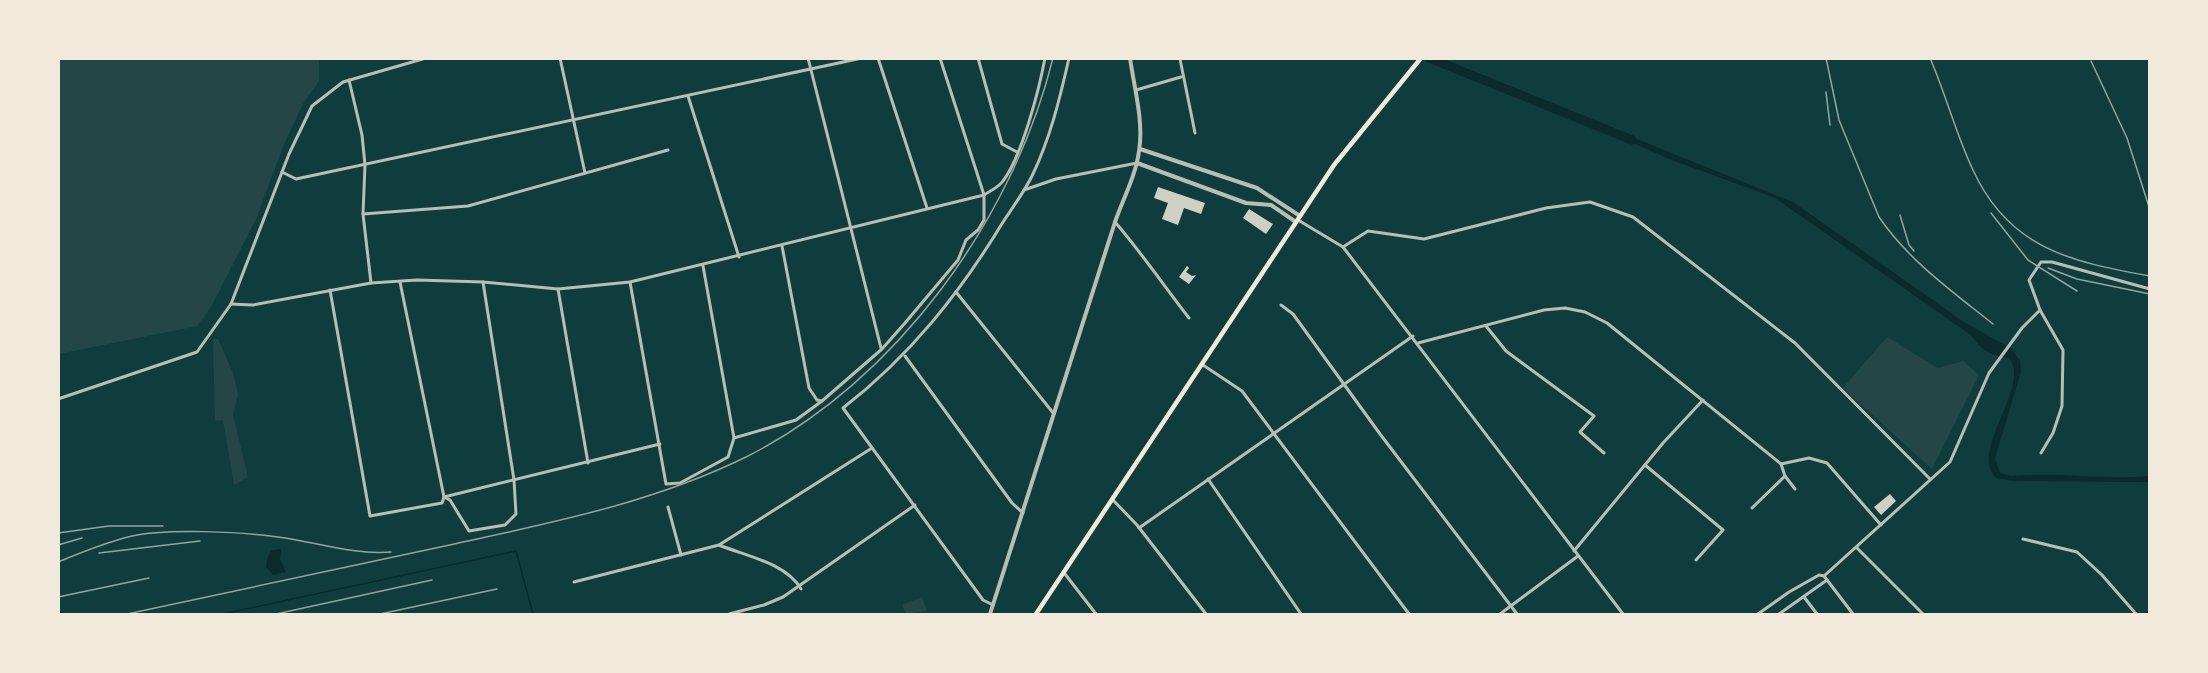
<svg xmlns="http://www.w3.org/2000/svg" width="2208" height="673" font-family="Montserrat,sans-serif">
<style>
.green{fill:#244646}
.water{fill:#0a2a2b}
.lines{fill:none;stroke-linecap:round;stroke-linejoin:round}
.stream{stroke:#0a2a2b;stroke-width:1.5}
.river{stroke:#0a2a2b;stroke-width:9}
.building{fill:#cfcfc3}
.minor{stroke:#b8beb3;stroke-width:3}
.tertiary{stroke:#b8beb3;stroke-width:4}
.primary{stroke:#f1e9da;stroke-width:4.5}
.rail{stroke:#97a49c;stroke-width:1.5}
</style>
<rect width="100%" height="100%" fill="#0f3d3e"/>
<!-- green -->
<g class="green">
<polygon points="59,58 319,59 319,81 304,102 284,144 256,219 211,307 197,326 59,354"/>
<polygon points="1887,337 1938,368 1963,361 1979,375 1932,469 1843,388"/>
<polygon points="213,339 218,339 233,373 238,395 233,415 248,477 234,485 223,420 215,421"/>
<polygon points="922,597 927,611 906,614 902,605"/>
</g>
<!-- water -->
<g class="water">
<path d="M 1622,133 L 1793,202 L 1964,322 L 2012,349 L 2020,361 L 2021,372 L 1995,458 L 2000,473 L 2011,476 C 2057,472 2104,480 2149,476 L 2149,482 L 2013,481 L 1996,478 C 1968,451 2032,386 2009,358 C 1990,355 1982,351 1971,335 L 1775,198 L 1672,160 L 1621,138 Z"/>
<polygon points="281,549 280,559 286,572 273,575 266,567 267,558 272,550"/>
</g>
<g class="lines">
<!-- stream -->
<polyline class="stream" points="222,614 516,551 533,614"/>
<!-- river -->
<polyline class="river" points="1429,58 1632,140"/>
</g>
<!-- building -->
<g class="building">
<polygon points="1158,187 1205,203 1201,214 1184,208 1178,225 1162,219 1168,203 1154,198"/>
<polygon points="1249,209 1273,224 1266,234 1243,218"/>
<polygon points="1187,266 1189,268 1186,272 1192,276 1196,275 1189,284 1179,277"/>
<polygon points="1890,494 1896,501 1881,515 1874,507"/>
</g>
<g class="lines">
<!-- minor -->
<g class="minor">
<polyline points="560,58 585,173"/>
<polyline points="808,58 881,348"/>
<polyline points="878,58 927,208"/>
<polyline points="978,58 1002,144 1017,152"/>
<polyline points="1180,59 1195,133"/>
<polyline points="349,80 362,135 365,165 363,214 371,283"/>
<polyline points="1136,90 1181,77"/>
<polyline points="688,96 739,257"/>
<polyline points="282,172 296,179 862,58"/>
<polyline points="1024,190 1056,179 1137,163"/>
<polyline points="363,214 468,206 668,150"/>
<polyline points="1298,220 1343,247 1623,614"/>
<path d="M 1115,222 C 1141,252 1164,286 1189,318"/>
<polyline points="782,246 809,388 817,400 822,401"/>
<polyline points="1343,247 1368,231 1424,239 1546,208 1590,202 1633,217 1795,343 1930,479"/>
<polyline points="703,266 734,438"/>
<polyline points="400,282 444,497 450,500 469,531 505,525 516,514 514,480 483,282"/>
<polyline points="630,282 666,484 680,483 728,457 734,438 796,420 822,401 882,349 905,323 958,260 966,240 978,230 984,220 984,195 940,58"/>
<polyline points="558,289 588,463"/>
<polyline points="330,290 370,516 442,503 444,497 660,444"/>
<polyline points="956,292 1054,414"/>
<path d="M 231,304 L 253,305 L 371,283 L 417,280 L 483,282 L 558,289 L 630,282 L 984,195 C 990,191 999,187 1003,181 C 1022,156 1039,90 1045,58"/>
<polyline points="1281,305 1293,314 1380,434 1517,614"/>
<polyline points="2040,310 2063,350 2062,406 2053,433 2041,453"/>
<polyline points="1486,326 1506,351 1594,416 1580,432 1604,453"/>
<polyline points="1418,343 1544,310 1565,308 1585,312 1607,323 1781,464 1809,458 1827,463 1881,525"/>
<polyline points="905,356 1012,503 1023,513"/>
<polyline points="1203,365 1242,391 1409,614"/>
<polyline points="58,399 197,352 231,304 289,154 312,106 343,82 426,58"/>
<polyline points="1781,464 1785,476 1795,489"/>
<polyline points="1645,465 1723,530 1696,560"/>
<polyline points="1208,479 1301,614"/>
<polyline points="1113,500 1137,525 1206,614"/>
<polyline points="668,507 681,555"/>
<polyline points="1752,508 1785,476"/>
<polyline points="1139,528 1413,336"/>
<polyline points="2023,539 2077,552 2102,575 2136,614"/>
<path d="M 719,545 C 746,556 786,563 801,589"/>
<polyline points="1857,548 1923,614"/>
<polyline points="1574,551 1663,443 1703,400"/>
<polyline points="1065,574 1096,614"/>
<polyline points="1824,576 1853,614"/>
<polyline points="574,582 719,545 872,448"/>
<polyline points="1804,597 1817,614"/>
<path d="M 993,605 L 983,600 L 843,408 C 910,356 960,293 1003,222 C 1013,207 1024,192 1032,176 C 1050,139 1060,98 1069,58"/>
<polyline points="729,614 764,605 783,597 915,505"/>
<polyline points="1500,614 1578,556"/>
<polyline points="1758,614 1789,592 1819,575 1824,576 1950,462 1989,373 2022,328 2040,310 2029,280 2041,262 2052,262 2150,289"/>
<polyline points="1779,614 1827,580"/>
</g>
<!-- tertiary -->
<g class="tertiary">
<polyline points="1140,149 1257,188 1300,216"/>
<polyline points="1137,163 1246,203 1271,205 1296,222"/>
<path d="M 990,614 L 1115,222 C 1123,199 1136,175 1139,151 C 1144,122 1134,87 1130,58"/>
</g>
<!-- primary -->
<polyline class="primary" points="1036,614 1334,165 1421,58"/>
<!-- rail -->
<g class="rail">
<path d="M 1826,58 L 1839,120 L 1879,217 C 1908,260 1953,292 1993,324"/>
<path d="M 1930,58 C 1946,95 1956,134 1973,170 C 2009,249 2072,262 2150,276"/>
<polyline points="2091,61 2127,138 2150,210"/>
<polyline points="1826,92 1830,125"/>
<polyline points="1991,213 2028,260 2077,291"/>
<polyline points="1900,215 1909,245 1914,251"/>
<polyline points="2048,268 2077,279 2150,294"/>
<polyline points="58,533 109,526 163,526"/>
<polyline points="58,545 82,538"/>
<polyline points="99,553 200,541"/>
<path d="M 58,562 C 82,552 107,542 132,536 C 167,528 241,532 278,537 C 316,542 352,555 391,552"/>
<polyline points="58,597 149,578"/>
<path d="M 127,614 C 233,592 339,569 445,546 C 549,523 650,504 746,457 C 896,382 1013,219 1053,58"/>
<polyline points="276,614 432,580"/>
<polyline points="380,614 497,589"/>
</g>
</g>
<!-- border -->
<rect width="2208" height="673" fill="none" stroke="#f1e9da" stroke-width="120"/>
</svg>
